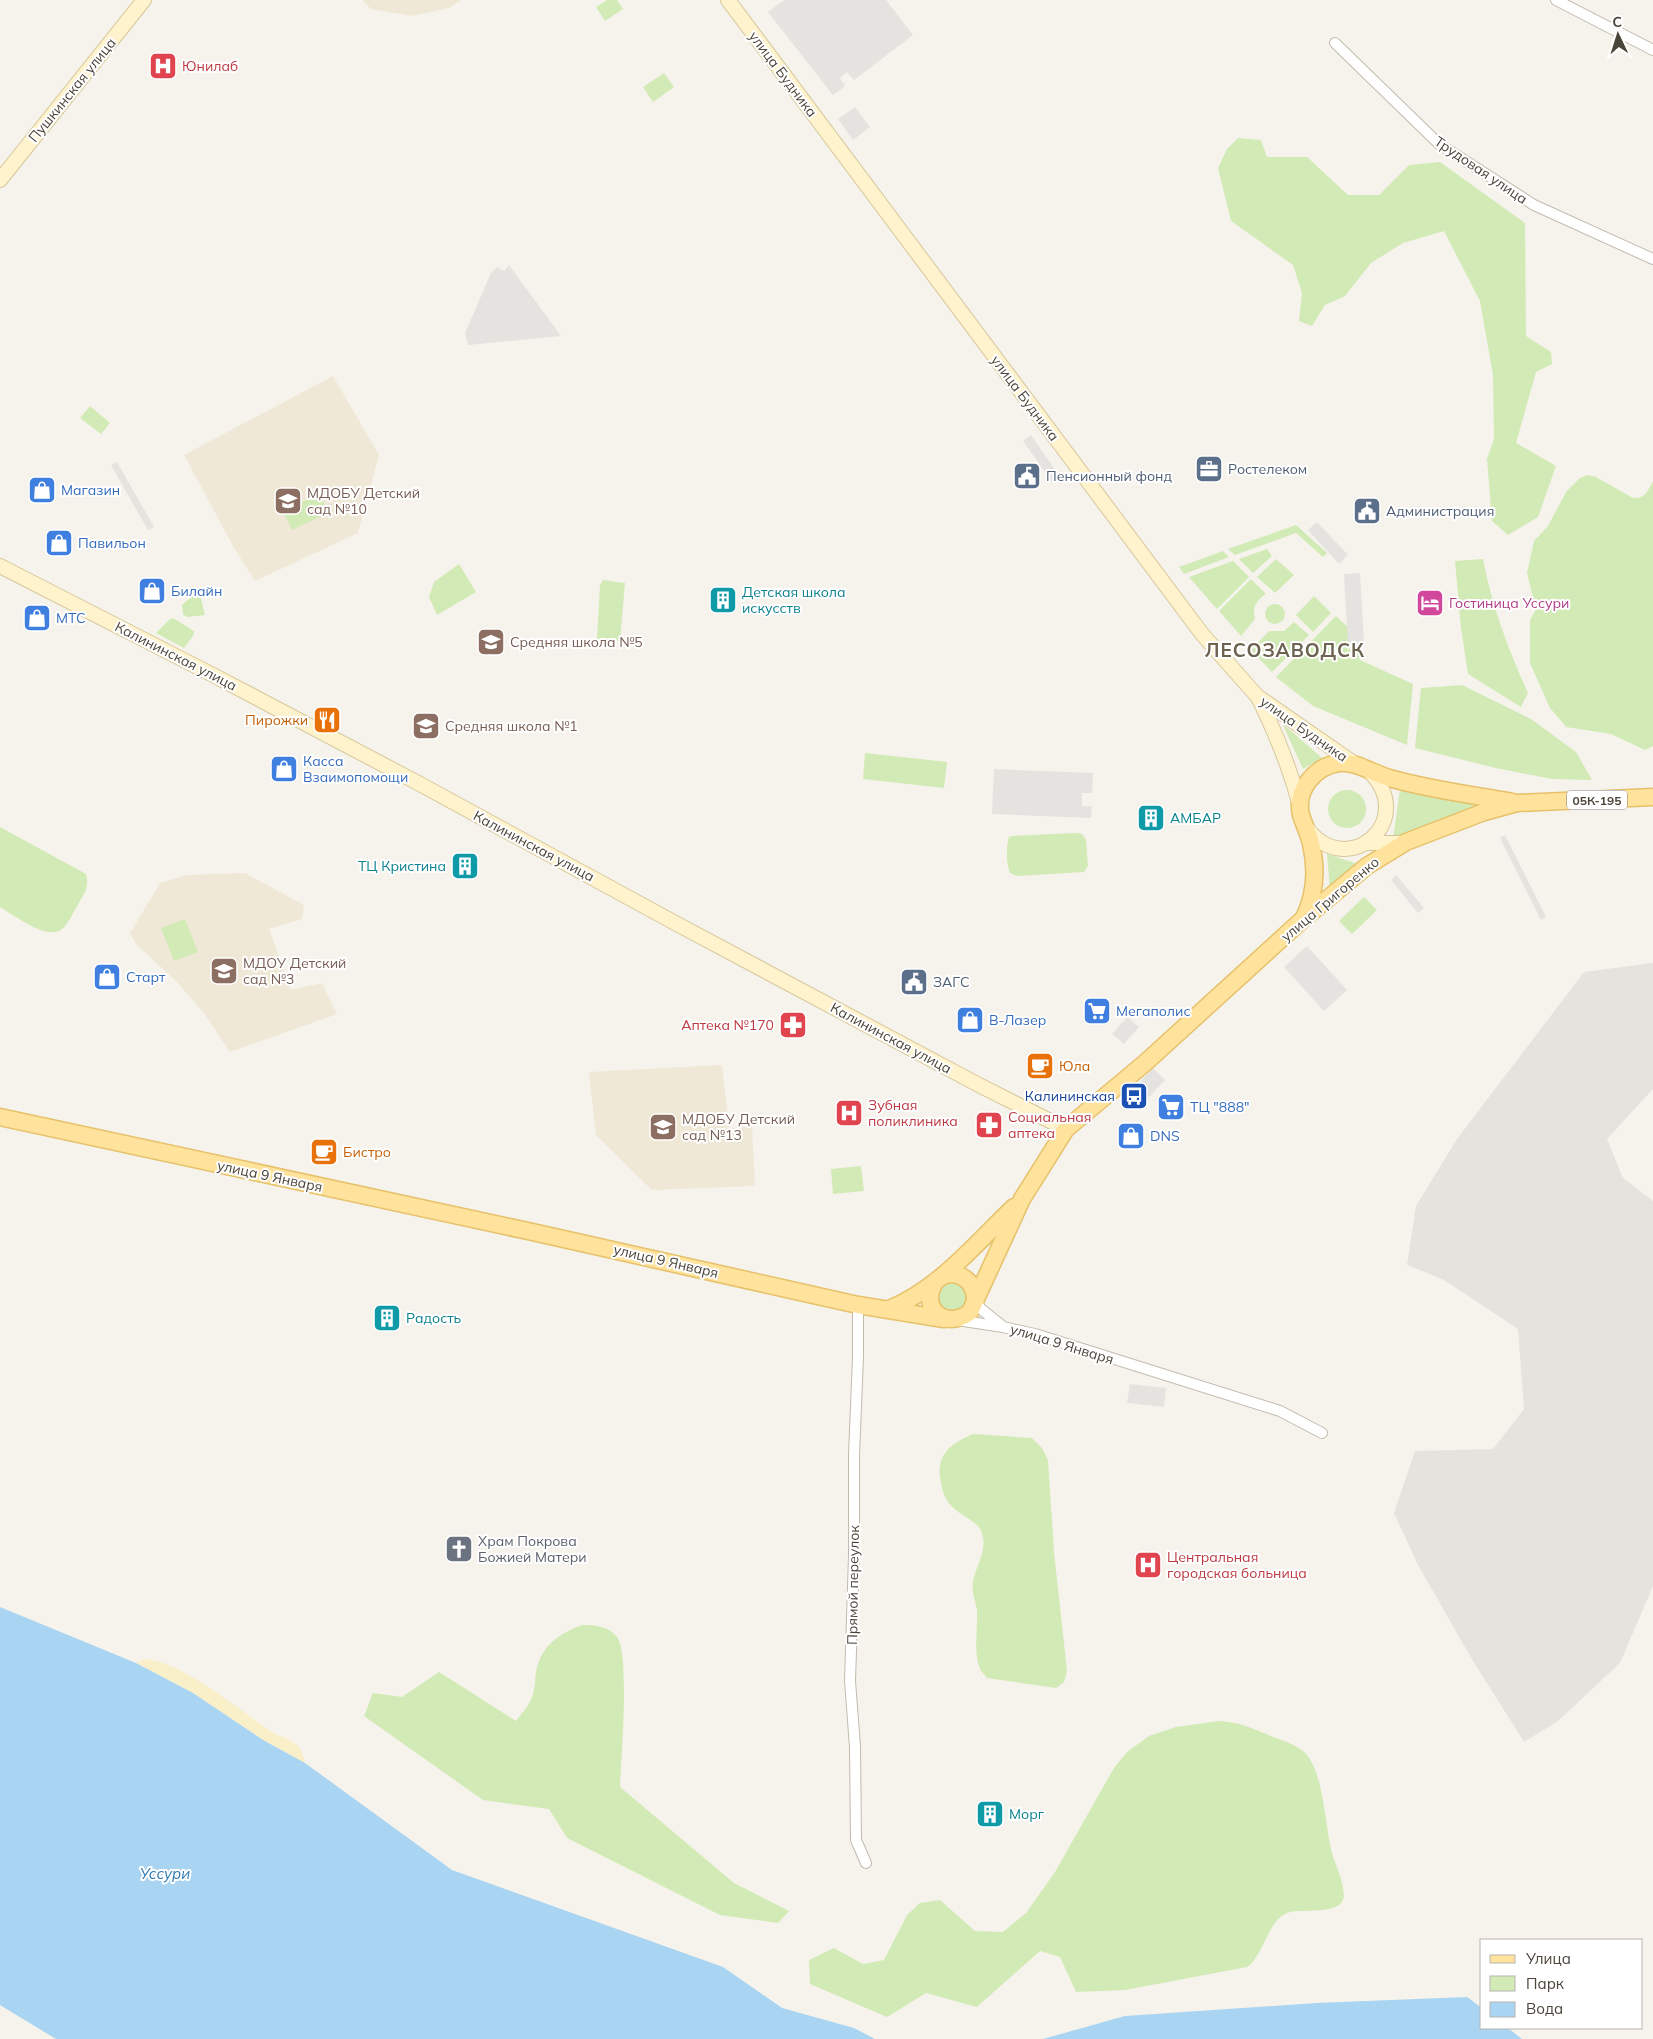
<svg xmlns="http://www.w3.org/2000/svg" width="1653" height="2039" font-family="Mulish,sans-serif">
  <rect width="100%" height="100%" fill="#f6f3ec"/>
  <!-- industrial -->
  <polygon fill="#e6e2dd" points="1653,963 1653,1089 1607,1139 1623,1178 1653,1201 1653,1586 1620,1663 1558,1721 1524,1742 1470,1656 1418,1565 1394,1513 1415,1451 1493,1449 1524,1409 1518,1329 1444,1280 1407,1265 1416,1206 1457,1139 1584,972"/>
  <!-- education -->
  <g fill="#efe8d6">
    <polygon points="362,0 461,0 449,8 412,16 371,9"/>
    <polygon points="333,376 379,455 358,533 255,581 233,546 184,455"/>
    <polygon points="245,873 304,905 302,919 269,929 291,990 322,983 337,1014 230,1052 204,1013 175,980 136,944 130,933 160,883 187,875"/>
    <polygon points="722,1065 729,1128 752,1126 755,1186 652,1190 596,1135 589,1072"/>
  </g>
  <!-- green -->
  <g fill="#d2eab5">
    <polygon points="607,0 617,0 623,9 605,21 596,7"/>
    <polygon points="664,73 674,87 653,102 643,87"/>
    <polygon points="1238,138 1261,140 1267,157 1307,157 1348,195 1379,195 1409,165 1440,162 1525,223 1526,336 1551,352 1552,364 1536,372 1516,443 1556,466 1538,517 1508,535 1492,521 1487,459 1494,439 1493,375 1480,301 1444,231 1403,243 1371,263 1345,296 1325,305 1312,326 1299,321 1302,293 1293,265 1231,221 1218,168 1227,149"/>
    <polygon points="90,406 110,423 101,434 80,418"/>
    <path d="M1588,475l8,2 37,21c12,1 15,-7 20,-17v265l-8,4 -34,-16 -45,-7 -16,-19 -20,-45v-43l6,-11 -9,-36 7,-32 14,-15 18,-34 14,-14z"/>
    <polygon points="320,494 328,513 292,530 283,511"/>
    <polygon points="1296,525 1327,553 1323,557 1296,533 1235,555 1228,549"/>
    <polygon points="1267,549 1272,556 1253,573 1239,559"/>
    <polygon points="1223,551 1229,557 1184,574 1179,567"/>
    <polygon points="1276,559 1294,575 1275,593 1257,577"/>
    <path d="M1483,559c9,47 25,90 45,134l-7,14 -53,-33 -7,-46 -6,-67z"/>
    <polygon points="1233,561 1249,577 1217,609 1189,577"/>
    <polygon points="459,564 476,592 437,615 429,597 434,582"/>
    <path d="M1251,579l15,15c-10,6 -14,14 -11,25l-14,17 -22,-25z"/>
    <polygon points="603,580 625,583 620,641 597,639 600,585"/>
    <polygon points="199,590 205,615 187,617 183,614 182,605"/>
    <polygon points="1314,596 1331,613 1313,632 1296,615"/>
    <circle cx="1275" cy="614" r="10"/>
    <polygon points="1336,616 1354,633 1360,660 1413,684 1407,745 1313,706 1276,677"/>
    <polygon points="173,618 194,631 193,636 184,648 156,633 169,620"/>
    <polygon points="1294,622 1309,635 1272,672 1251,650 1269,631 1284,631"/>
    <polygon points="1462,685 1531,719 1576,752 1592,780 1552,779 1496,768 1415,748 1421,688"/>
    <polygon points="1282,723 1322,758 1303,769"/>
    <polygon points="865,753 947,762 944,788 863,779"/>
    <polygon points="1400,789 1494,806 1393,839"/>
    <circle cx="1347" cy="809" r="19"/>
    <path d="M0,827l86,47c4,13 -2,20 -9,32 -4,7 -10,21 -18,25 -16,7 -45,-16 -59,-24z"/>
    <path d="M1076,833l6,1 4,6 2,26 -4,6 -67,4 -7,-3c-4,-9 -4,-27 -1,-36l4,-1z"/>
    <polygon points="1327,854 1361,865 1330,890"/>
    <polygon points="1364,897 1377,910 1352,934 1339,921"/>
    <polygon points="185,919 198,952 174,961 161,928"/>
    <polygon points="861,1166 864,1191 833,1194 831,1169"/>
    <circle cx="951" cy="1297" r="15"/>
    <path d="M973,1434l59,4 10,10 6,12 6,92 13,119 -3,11 -8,6 -69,-10c-2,-3 -6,-6 -7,-9 -7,-17 -2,-40 -3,-58 -1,-11 -6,-17 -4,-30 3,-14 13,-29 10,-44 -4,-24 -38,-18 -42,-55 -1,-4 -2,-10 -1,-15 2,-18 17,-26 33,-33z"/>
    <path d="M582,1625c14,0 26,1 35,12 13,18 4,123 3,150l114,96 55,28 -11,12 -58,-8 -153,-77 -18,-29 -66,-9 -119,-84 9,-23 29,4 37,-25 77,49c5,-7 12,-14 15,-22 4,-7 4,-19 5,-27 5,-26 22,-38 46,-47z"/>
    <path d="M1219,1721c20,1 36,8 54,16 11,4 25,8 33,17 18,20 19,72 26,99 3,11 15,36 11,47 -6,15 -43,8 -56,13 -19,7 -23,42 -40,54l-122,23 -49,2 -16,-35 -20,-6 -63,56 -51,-14 -39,24 -77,-33 -1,-24 25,-12 29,16 21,-4 23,-45 13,-12 20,-3 35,31 28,1 23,-19 29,-41 59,-104 13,-16 22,-16 27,-9z"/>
  </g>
  <!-- sand -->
  <path fill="#f9efc9" d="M144,1659c37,1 97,53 130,74 7,4 17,6 23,12 5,5 7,12 8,18l-42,-23 -70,-47 -57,-30z"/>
  <!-- parking -->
  <g fill="#e5e3e0">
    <polygon points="784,0 886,0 913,35 854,80 847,72 840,78 845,86 833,95 768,12"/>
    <polygon points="855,107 870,127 853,140 838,119"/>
    <polygon points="509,265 561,336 468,345 465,333 491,273 497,267 504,271"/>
    <polygon points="1031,435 1060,477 1052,482 1023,441"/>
    <polygon points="117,462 154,527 148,530 111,465"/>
    <polygon points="1317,522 1348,555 1339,564 1308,530"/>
    <polygon points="1360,573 1364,643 1348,644 1344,574"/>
    <polygon points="994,769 1093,773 1092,793 1082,793 1082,806 1092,806 1091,818 992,814"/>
    <polygon points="1505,835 1546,917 1541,920 1500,838"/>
    <polygon points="1396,875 1424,908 1418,913 1391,880"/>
    <polygon points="1307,946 1347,990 1324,1011 1284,967"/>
    <polygon points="1127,1017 1139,1027 1124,1044 1112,1034"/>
    <polygon points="1153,1068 1165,1080 1141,1106 1136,1102 1144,1094 1136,1086"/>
    <polygon points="1130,1384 1166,1388 1164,1407 1127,1403"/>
  </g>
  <!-- water -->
  <g fill="#a9d4f2">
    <polygon points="0,1607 136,1663 193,1693 263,1740 305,1763 452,1870 723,1967 782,2008 854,2028 875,2039 56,2039 0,2005"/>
    <polygon points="1467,1997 1482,2008 1482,2028 1508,2028 1522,2039 1043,2039 1125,2016 1316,2003"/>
  </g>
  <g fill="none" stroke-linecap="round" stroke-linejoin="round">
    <!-- street casing -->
    <g stroke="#c2bbae" stroke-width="12">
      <g id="street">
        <polyline points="1556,0 1653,50"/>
        <polyline points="1335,43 1439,144 1534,205 1653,259"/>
        <polyline points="975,1299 981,1309 1001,1325"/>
        <polyline points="858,1305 858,1357 854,1455 854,1556 850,1681 855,1747 856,1840 866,1863"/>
        <polyline points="957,1320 1003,1327 1035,1334 1280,1411 1322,1433"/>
      </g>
    </g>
    <!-- secondary casing -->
    <g stroke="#d6c79b" stroke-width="16">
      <g id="secondary">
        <polyline points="728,0 1202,634 1257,696 1355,764"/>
        <polyline points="0,180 144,0"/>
        <polyline points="0,566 213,675 418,783 677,924 977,1084 1066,1129"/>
        <path d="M1259,699c17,35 32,71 41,108"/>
        <path d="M1307,828c40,54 113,-8 61,-58"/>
        <polyline points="1366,843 1405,843"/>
      </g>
    </g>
    <!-- primary casing -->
    <g stroke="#e6c16a" stroke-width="19">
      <g id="primary">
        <path d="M1304,918c11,-23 13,-49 7,-74 -2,-10 -7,-19 -10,-29 -6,-25 14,-49 38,-52 18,-2 36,12 54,16 39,11 80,16 120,23"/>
        <polyline points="0,1117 528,1231 858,1305 944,1319"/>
        <path d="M943,1276c17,-6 31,5 32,23"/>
        <path d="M935,1282c-16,26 10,49 35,30l52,-113 44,-70 79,-66 157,-143 65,-54 39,-24 78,-30 33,-9 136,-6"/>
        <path d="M889,1309c50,-20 86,-65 125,-102"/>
      </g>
    </g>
    <!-- street -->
    <use href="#street" stroke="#fff" stroke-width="10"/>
    <!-- secondary -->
    <use href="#secondary" stroke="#fff3cd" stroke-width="14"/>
    <!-- primary -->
    <use href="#primary" stroke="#ffe39c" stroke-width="16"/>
  </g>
  <!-- icons -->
  <defs>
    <g id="hospital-square" transform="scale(1.4375)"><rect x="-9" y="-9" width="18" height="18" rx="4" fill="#e0444e" stroke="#fff"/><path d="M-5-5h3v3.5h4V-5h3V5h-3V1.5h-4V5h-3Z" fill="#fff"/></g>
    <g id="office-square" transform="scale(1.4375)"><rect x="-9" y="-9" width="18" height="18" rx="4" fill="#5c6f8a" stroke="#fff"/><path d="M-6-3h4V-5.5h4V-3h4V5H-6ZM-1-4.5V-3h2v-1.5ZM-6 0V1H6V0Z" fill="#fff"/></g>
    <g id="civic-square" transform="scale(1.4375)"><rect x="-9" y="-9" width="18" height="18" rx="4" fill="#5c6f8a" stroke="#fff"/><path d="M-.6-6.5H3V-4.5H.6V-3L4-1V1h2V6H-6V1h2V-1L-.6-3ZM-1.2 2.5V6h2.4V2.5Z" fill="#fff"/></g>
    <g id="shop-square" transform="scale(1.4375)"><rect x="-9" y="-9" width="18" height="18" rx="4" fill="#3f7fe0" stroke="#fff"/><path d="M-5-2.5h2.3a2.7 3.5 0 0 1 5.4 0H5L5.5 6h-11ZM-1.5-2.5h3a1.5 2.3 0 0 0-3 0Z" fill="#fff"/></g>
    <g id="school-square" transform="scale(1.4375)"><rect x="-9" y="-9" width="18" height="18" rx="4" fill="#8d6e63" stroke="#fff"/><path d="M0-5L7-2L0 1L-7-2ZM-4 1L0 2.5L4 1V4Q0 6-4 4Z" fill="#fff"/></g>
    <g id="building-square" transform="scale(1.4375)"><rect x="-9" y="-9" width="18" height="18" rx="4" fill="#0f9aa8" stroke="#fff"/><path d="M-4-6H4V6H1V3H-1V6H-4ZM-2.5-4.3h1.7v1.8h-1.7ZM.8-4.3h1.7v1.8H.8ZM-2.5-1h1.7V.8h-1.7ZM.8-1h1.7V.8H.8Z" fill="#fff"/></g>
    <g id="hotel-square" transform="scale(1.4375)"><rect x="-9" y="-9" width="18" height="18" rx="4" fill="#d1479c" stroke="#fff"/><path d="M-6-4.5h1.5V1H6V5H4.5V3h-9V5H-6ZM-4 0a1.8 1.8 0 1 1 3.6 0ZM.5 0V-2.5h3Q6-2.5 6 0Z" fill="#fff"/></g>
    <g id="restaurant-square" transform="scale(1.4375)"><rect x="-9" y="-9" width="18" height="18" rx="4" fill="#e8710a" stroke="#fff"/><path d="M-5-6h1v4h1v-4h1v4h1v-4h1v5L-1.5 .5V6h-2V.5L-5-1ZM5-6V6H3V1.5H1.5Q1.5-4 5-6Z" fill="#fff"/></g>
    <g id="supermarket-square" transform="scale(1.4375)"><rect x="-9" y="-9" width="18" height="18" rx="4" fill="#3f7fe0" stroke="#fff"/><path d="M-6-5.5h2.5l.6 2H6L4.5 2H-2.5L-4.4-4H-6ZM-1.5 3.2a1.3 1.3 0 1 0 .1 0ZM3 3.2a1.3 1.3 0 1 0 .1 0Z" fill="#fff"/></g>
    <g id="pharmacy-square" transform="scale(1.4375)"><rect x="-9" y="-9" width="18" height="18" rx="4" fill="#e0444e" stroke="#fff"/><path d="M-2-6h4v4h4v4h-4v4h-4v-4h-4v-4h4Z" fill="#fff"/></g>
    <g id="cafe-square" transform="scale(1.4375)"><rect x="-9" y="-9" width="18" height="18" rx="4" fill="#e8710a" stroke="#fff"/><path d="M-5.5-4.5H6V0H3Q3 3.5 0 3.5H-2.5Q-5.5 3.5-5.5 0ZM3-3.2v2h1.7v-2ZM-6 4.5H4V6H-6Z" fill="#fff"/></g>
    <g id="bus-square" transform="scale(1.4375)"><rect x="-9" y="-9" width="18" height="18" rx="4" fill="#1a4fb4" stroke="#fff"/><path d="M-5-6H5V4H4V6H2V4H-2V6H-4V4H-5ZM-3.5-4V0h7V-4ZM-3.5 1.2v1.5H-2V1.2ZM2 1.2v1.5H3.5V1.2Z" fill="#fff"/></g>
    <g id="church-square" transform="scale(1.4375)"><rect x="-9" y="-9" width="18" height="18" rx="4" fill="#6b7280" stroke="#fff"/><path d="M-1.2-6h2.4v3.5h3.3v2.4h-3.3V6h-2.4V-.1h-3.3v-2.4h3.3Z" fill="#fff"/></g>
  </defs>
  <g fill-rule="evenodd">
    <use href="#hospital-square" x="163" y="66"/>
    <use href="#office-square" x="1209" y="469"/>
    <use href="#civic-square" x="1027" y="476"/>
    <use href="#shop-square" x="42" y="490"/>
    <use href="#school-square" x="288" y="501"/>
    <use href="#civic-square" x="1367" y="511"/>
    <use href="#shop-square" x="59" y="543"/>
    <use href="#shop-square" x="152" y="591"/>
    <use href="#building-square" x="723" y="600"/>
    <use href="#hotel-square" x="1430" y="603"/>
    <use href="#shop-square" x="37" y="618"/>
    <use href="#school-square" x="491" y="642"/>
    <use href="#restaurant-square" x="327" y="720"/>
    <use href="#school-square" x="426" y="726"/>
    <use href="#shop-square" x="284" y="769"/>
    <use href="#building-square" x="1151" y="818"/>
    <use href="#building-square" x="465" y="866"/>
    <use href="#school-square" x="224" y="971"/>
    <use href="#shop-square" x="107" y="977"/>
    <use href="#civic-square" x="914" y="982"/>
    <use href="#supermarket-square" x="1097" y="1011"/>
    <use href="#shop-square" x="970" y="1020"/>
    <use href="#pharmacy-square" x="793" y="1025"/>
    <use href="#cafe-square" x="1040" y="1066"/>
    <use href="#bus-square" x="1134" y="1096"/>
    <use href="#supermarket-square" x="1171" y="1107"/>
    <use href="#hospital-square" x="849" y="1113"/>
    <use href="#pharmacy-square" x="989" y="1125"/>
    <use href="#school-square" x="663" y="1127"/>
    <use href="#shop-square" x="1131" y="1136"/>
    <use href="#cafe-square" x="324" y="1152"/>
    <use href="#building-square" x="387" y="1318"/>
    <use href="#church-square" x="459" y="1549"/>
    <use href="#hospital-square" x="1148" y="1565"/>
    <use href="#building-square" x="990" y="1814"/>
  </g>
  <g text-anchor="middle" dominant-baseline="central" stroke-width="4" stroke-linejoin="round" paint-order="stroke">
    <!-- shield labels -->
    <rect fill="#fff" stroke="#817c74" stroke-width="1" x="1567" y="790.5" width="60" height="19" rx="4"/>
    <g font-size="12" font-weight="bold" fill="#4b4439">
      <text x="1597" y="800">05К-195</text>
    </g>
    <!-- health labels -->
    <g font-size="14" fill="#be3a42" stroke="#fff" text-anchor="start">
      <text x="182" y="66">Юнилаб</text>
      <text x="774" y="1025" text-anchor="end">Аптека №170</text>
      <text x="868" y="1105">Зубная<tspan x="868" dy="16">поликлиника</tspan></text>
      <text x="1008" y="1117">Социальная<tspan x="1008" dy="16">аптека</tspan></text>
      <text x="1167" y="1557">Центральная<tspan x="1167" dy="16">городская больница</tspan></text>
    </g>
    <!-- street labels -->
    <g font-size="14" fill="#4b4439" stroke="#fff">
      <text transform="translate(783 74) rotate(53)">улица Будника</text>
      <text transform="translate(72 90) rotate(-51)">Пушкинская улица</text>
      <text transform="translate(1481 170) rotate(34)">Трудовая улица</text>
      <text transform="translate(1025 398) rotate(53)">улица Будника</text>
      <text transform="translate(176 656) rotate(27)">Калининская улица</text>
      <text transform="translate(1304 729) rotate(35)">улица Будника</text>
      <text transform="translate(534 846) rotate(28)">Калининская улица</text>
      <text transform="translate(1330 899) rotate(-40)">улица Григоренко</text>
      <text transform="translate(891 1038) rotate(28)">Калининская улица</text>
      <text transform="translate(270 1176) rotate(12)">улица 9 Января</text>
      <text transform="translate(666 1261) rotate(13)">улица 9 Января</text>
      <text transform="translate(1062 1344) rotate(17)">улица 9 Января</text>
      <text transform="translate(853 1585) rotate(-89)">Прямой переулок</text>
    </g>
    <!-- service labels -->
    <g font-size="14" fill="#4e5e75" stroke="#fff" text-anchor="start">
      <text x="1228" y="469">Ростелеком</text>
      <text x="1046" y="476">Пенсионный фонд</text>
      <text x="1386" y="511">Администрация</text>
      <text x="933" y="982">ЗАГС</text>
    </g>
    <!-- shop labels -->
    <g font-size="14" fill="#366cbe" stroke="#fff" text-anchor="start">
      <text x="61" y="490">Магазин</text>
      <text x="78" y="543">Павильон</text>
      <text x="171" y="591">Билайн</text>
      <text x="56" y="618">МТС</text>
      <text x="303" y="761">Касса<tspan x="303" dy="16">Взаимопомощи</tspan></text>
      <text x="126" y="977">Старт</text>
      <text x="1116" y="1011">Мегаполис</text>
      <text x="989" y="1020">В-Лазер</text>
      <text x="1190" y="1107">ТЦ "888"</text>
      <text x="1150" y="1136">DNS</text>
    </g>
    <!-- education labels -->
    <g font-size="14" fill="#785e54" stroke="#fff" text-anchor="start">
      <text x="307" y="493">МДОБУ Детский<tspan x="307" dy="16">сад №10</tspan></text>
      <text x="510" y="642">Средняя школа №5</text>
      <text x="445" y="726">Средняя школа №1</text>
      <text x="243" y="963">МДОУ Детский<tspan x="243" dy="16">сад №3</tspan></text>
      <text x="682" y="1119">МДОБУ Детский<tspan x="682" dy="16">сад №13</tspan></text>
    </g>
    <!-- culture labels -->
    <g font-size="14" fill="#0d838f" stroke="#fff" text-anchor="start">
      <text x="742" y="592">Детская школа<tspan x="742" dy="16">искусств</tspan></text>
      <text x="1170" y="818">АМБАР</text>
      <text x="446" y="866" text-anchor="end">ТЦ Кристина</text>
      <text x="406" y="1318">Радость</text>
      <text x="1009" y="1814">Морг</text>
    </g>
    <!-- hotel labels -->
    <g font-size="14" fill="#b23c85" stroke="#fff" text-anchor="start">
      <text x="1449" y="603">Гостиница Уссури</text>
    </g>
    <!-- food labels -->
    <g font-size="14" fill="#c56008" stroke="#fff" text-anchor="start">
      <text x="308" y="720" text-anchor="end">Пирожки</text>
      <text x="1059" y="1066">Юла</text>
      <text x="343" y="1152">Бистро</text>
    </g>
    <!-- transit labels -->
    <g font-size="14" fill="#164399" stroke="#fff" text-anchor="end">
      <text x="1115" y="1096">Калининская</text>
    </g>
    <!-- worship labels -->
    <g font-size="14" fill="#5b616d" stroke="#fff" text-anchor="start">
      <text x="478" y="1541">Храм Покрова<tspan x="478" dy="16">Божией Матери</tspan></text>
    </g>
    <!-- water labels -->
    <g font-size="15" font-style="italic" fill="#2e7ab2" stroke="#fff">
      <text x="165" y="1873">Уссури</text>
    </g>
    <!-- district labels -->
    <g font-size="19" font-weight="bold" letter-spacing="1" fill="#6e6250" stroke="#fff">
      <text x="1285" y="650">ЛЕСОЗАВОДСК</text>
    </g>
  </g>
  <!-- legend -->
  <rect x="1480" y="1939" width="162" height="90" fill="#ffffff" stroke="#b7b4b0"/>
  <rect x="1490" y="1955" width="25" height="8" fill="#ffe39c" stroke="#b7b4b0"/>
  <text x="1526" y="1964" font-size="15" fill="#4b4439">Улица</text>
  <rect x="1490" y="1976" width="25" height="15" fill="#d2eab5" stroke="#b7b4b0"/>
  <text x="1526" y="1989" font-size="15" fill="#4b4439">Парк</text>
  <rect x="1490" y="2002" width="25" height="15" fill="#a9d4f2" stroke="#b7b4b0"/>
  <text x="1526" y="2014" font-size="15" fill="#4b4439">Вода</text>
  <!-- north arrow -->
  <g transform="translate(1618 35) rotate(356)" stroke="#ffffff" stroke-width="4" paint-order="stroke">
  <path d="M0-4L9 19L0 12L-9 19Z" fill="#4b4439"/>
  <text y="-8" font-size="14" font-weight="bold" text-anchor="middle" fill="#4b4439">С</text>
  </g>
</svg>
